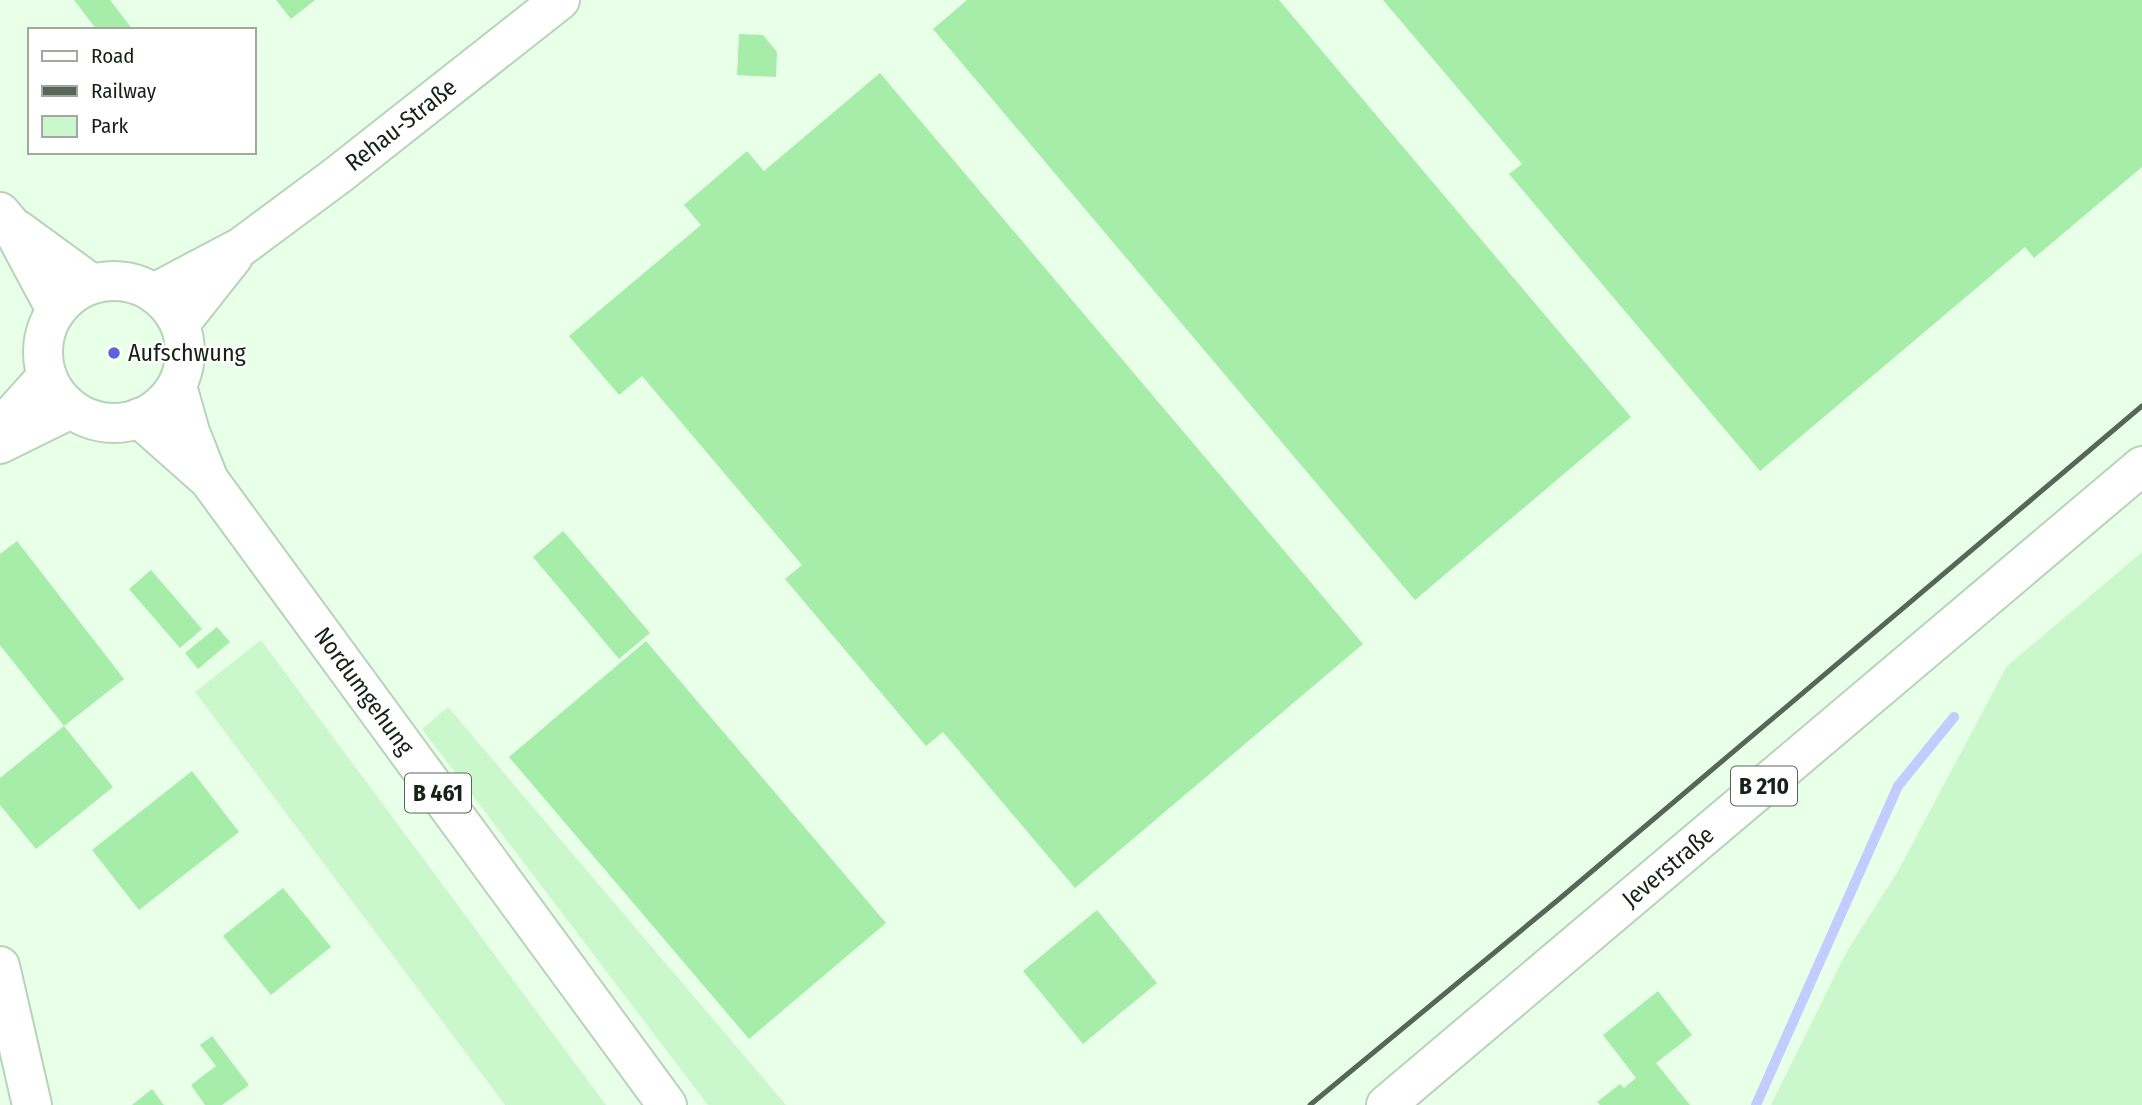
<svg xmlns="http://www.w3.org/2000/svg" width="2142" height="1105" font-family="'Fira Sans Condensed',sans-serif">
  <rect width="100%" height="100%" fill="#e8ffe8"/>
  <!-- green -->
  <g fill="#caf7cb">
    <polygon points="2142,552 2142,1105 1771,1105 1847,951 1898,871 2007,666"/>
    <polygon points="261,640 606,1105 505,1105 195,692"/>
    <polygon points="448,707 786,1105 708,1105 422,729"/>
  </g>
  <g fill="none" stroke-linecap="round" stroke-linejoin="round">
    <!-- stream -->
    <polyline stroke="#c2ccfe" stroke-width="10" points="1756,1105 1898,786 1954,717"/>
  </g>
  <!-- building -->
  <g fill="#a5eda9">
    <polygon points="74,0 110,0 133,30 97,30"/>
    <polygon points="276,0 315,0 291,19"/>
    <polygon points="967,0 1279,0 1631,417 1415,600 933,29"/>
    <polygon points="1383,0 2142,0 2142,167 2034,258 2025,247 1760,471 1509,174 1522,164"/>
    <polygon points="739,34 763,35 777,52 776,77 737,75"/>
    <polygon points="880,73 1363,644 1075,888 943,732 926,746 785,579 802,565 642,376 619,395 569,336 701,225 684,205 747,151 764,171"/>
    <polygon points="563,531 650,633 619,659 533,557"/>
    <polygon points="17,541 124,679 64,726 0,645 0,554"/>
    <polygon points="151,570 202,629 180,648 129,589"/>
    <polygon points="217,627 230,642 198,669 185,653"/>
    <polygon points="646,641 886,923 749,1039 509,757"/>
    <polygon points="64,726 113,787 36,849 0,805 0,778"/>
    <polygon points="192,771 239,832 139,910 92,850"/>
    <polygon points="283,888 331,947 271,995 223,936"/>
    <polygon points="1097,910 1157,983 1083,1044 1023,971"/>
    <polygon points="1658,991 1692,1035 1656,1063 1690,1105 1600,1105 1597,1102 1620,1084 1624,1088 1636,1078 1603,1035"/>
    <polygon points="212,1036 249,1085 222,1105 205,1105 191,1085 216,1066 200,1045"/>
    <polygon points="152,1089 164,1105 132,1105"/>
  </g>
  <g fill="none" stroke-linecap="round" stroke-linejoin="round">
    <!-- minor casing -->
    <g stroke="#b7d3b8" stroke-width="42">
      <g id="minor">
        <polyline points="154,293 241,247 338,175 560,0"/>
        <polyline points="180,324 233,257"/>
        <polyline points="0,428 47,376"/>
        <polyline points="0,444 71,409"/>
        <polyline points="0,966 32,1105"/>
      </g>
    </g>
    <!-- major casing -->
    <g stroke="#b7d3b8" stroke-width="42">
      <g id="major">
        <polyline points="0,212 10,224 56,310"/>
        <polyline points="18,230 92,284"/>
        <circle cx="114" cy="352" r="71"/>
        <polyline points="177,386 190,432 207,475"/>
        <polyline points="139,418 209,480 667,1105"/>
        <polyline points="1386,1105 2142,466"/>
      </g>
    </g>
    <!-- minor -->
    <use href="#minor" stroke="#fff" stroke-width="38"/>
    <!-- major -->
    <use href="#major" stroke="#fff" stroke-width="38"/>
    <!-- rail -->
    <polyline stroke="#576657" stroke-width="5" points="1310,1105 1558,900 2142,406"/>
  </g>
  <!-- markers -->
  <circle fill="#5b64db" stroke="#fff" stroke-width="2.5" cx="114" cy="353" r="7"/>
  <g text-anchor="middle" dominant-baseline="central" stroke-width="5" stroke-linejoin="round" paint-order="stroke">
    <!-- shield labels -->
    <g fill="#fff" stroke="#5d645d" stroke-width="2">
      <rect x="1731" y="766.5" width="66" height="39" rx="5"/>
      <rect x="405" y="773.5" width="66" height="39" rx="5"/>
    </g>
    <g font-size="23" font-weight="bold" fill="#172217">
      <text x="1764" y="786">B 210</text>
      <text x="438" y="793">B 461</text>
    </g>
    <!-- street labels -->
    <g font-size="24" fill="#172217" stroke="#fff">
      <text transform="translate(401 125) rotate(-38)">Rehau-Straße</text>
      <text transform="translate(364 691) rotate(54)">Nordumgehung</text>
      <text transform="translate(1668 867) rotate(-40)">Jeverstraße</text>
    </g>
    <!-- poi labels -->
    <g font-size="24" fill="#172217" stroke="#fff" text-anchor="start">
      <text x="128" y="353">Aufschwung</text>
    </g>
  </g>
  <!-- legend -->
  <rect x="28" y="28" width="228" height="126" fill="#ffffff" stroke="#a2a7a2" stroke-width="2"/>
  <rect x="42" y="51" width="35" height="10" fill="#ffffff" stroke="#a2a7a2" stroke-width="2"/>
  <text x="91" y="63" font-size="21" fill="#172217">Road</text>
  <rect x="42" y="86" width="35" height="10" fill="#576657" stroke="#a2a7a2" stroke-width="2"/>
  <text x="91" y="98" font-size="21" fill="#172217">Railway</text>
  <rect x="42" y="116" width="35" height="21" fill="#caf7cb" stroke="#a2a7a2" stroke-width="2"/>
  <text x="91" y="133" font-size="21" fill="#172217">Park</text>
</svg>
